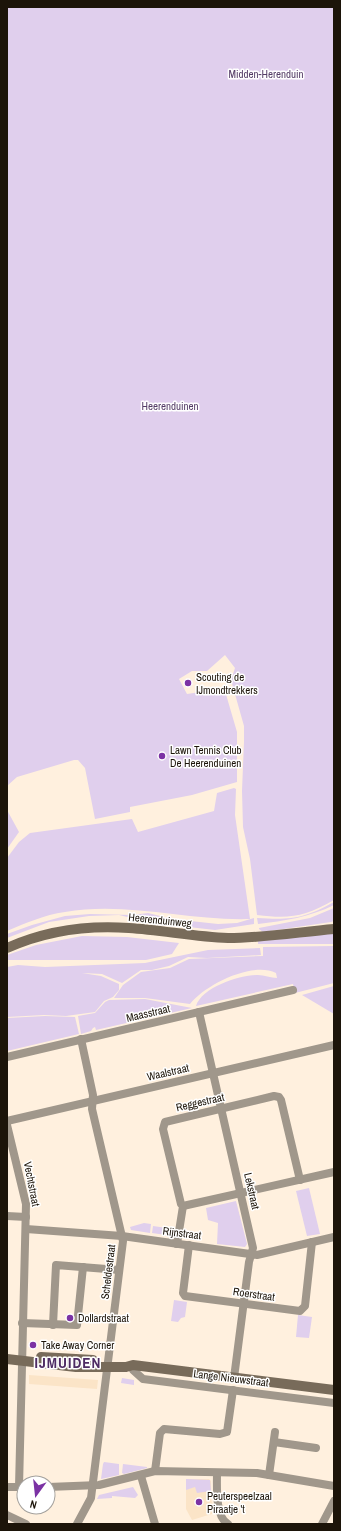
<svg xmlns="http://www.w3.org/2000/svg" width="341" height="1531" font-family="'Archivo Narrow',sans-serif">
  <rect width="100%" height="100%" fill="#fff0de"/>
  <!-- built -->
  <g fill="#fbe4c7">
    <polygon points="29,1375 98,1380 97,1389 29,1384"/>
    <polygon points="186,1479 209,1479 211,1481 211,1499 215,1513 192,1520 186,1509"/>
  </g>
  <!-- green -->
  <g fill="#e0cfed">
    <path d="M7,7h327v893c-30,17 -44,19 -77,15l-7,-56 -7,-32 -1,-36 2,-49v-16l-13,-46 4,-12 -10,-13 -18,16h-15l-13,8 8,15 34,-5 4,2 12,41v50l-45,13 -62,12v5l-35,7 -10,-51 -7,-8h-4l-57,17 -10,9z"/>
    <path d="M234,788l2,1 -1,26 15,104c-62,2 -124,-18 -185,-7 -21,3 -39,11 -58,19v-73l12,-16 11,-9 102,-14 6,13 76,-21 3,-18z"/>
    <polygon points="7,810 19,832 7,849"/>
    <path d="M334,902v3c-24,12 -50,16 -76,19l-1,-6c34,2 46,1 77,-16z"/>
    <polygon points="334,908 334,921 331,922 263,932 259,929 259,928 310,918"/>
    <polygon points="148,913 172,919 218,924 237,923 254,918 254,924 215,930 153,923 119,915 89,916 49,922 7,938 7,934 32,925 65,916 90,914 132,915"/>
    <polygon points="334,931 334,944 258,944 258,940"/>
    <polygon points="82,936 127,937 179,943 172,954 146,960 7,960 7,955 36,945"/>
    <path d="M334,946v37l-39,10 -2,-9 -97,22c6,-19 44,-31 62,-31 6,0 13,3 19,3l-1,-5c-24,-12 -71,12 -86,31l-45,-6h-31l9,-13 18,-13 29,-4 19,-9 74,-3v-9z"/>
    <polygon points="260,948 261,955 207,958 188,957 169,966 152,970 141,970 122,983 102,974 82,973 101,976 119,984 119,990 113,997 104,1001 95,1012 66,1016 44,1015 7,1017 7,967 18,965 45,967 145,963 208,950"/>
    <polygon points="334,986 334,1014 302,995"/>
    <polygon points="145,999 192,1008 96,1030 95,1027 93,1028 91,1031 81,1034 78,1016 95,1013 105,1002 109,1000"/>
    <polygon points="45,1016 75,1017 79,1034 7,1051 7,1018"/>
    <polygon points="309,1188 320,1234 307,1236 296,1191"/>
    <polygon points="236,1201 247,1244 245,1247 217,1244 218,1223 208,1220 206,1208"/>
    <polygon points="144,1223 151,1224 150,1233 131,1230 130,1227"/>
    <polygon points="153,1226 174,1229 173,1236 152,1233"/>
    <polygon points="174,1300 187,1302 185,1317 181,1318 178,1322 171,1321"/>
    <polygon points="298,1315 312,1317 309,1338 296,1337"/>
    <polygon points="122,1378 134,1380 134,1385 121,1383"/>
    <polygon points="104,1462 119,1464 119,1475 101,1479 103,1464"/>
    <polygon points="123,1464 147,1467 147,1468 124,1474 122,1473"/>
    <polygon points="186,1479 210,1480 211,1491 197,1493 195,1487 186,1490"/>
    <polygon points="133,1487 138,1495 135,1498 112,1496 112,1498 97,1499 99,1495"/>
  </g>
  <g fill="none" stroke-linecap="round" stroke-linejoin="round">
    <!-- street -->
    <g stroke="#a0978b" stroke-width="8">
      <polyline points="199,1012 253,1248 249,1262 234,1378"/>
      <polyline points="7,1057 293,990"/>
      <polyline points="7,1121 334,1045"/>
      <polyline points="7,1125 26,1204 19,1487"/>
      <polyline points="183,1206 334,1172"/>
      <polyline points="7,1216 26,1217"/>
      <polyline points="26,1229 122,1236 257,1255 334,1237"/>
      <polyline points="177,1244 183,1206 181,1204 163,1129 165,1122 274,1096 279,1097 281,1100 300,1180"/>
      <polyline points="189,1245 183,1293 185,1296 300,1311 305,1306 312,1242"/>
      <polyline points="22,1323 77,1325 83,1267"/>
      <polyline points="53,1325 56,1265 119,1270"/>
      <polyline points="133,1365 133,1370 143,1379 334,1403"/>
      <polyline points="274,1442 316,1448"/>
      <polyline points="155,1471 160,1433 164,1429 220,1434 227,1432 233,1390"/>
      <path d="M217,1473c0,13 -2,44 11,51"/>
      <polyline points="269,1475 275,1432"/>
      <polyline points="141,1476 155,1524"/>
      <polyline points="7,1487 23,1487"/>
      <polyline points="48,1487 99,1485 155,1471 257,1473 334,1486"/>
      <polyline points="7,1515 26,1524"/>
      <polyline points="77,1524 91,1498 123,1241 92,1109 93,1095 81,1039"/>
      <polyline points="322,1524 334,1501"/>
    </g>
    <!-- secondary -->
    <g stroke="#786b5a" stroke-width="10">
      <path d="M7,948c38,-17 80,-23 122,-20 33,2 66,9 99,10 35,0 71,-6 106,-9"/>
      <polyline points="41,1357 93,1360"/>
      <polyline points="7,1359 76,1367 126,1367 133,1365 334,1390"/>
    </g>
  </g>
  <!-- markers -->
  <g fill="#7b32a4" stroke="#fff" stroke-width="1.5">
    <circle cx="188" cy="683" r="4"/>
    <circle cx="162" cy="756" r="4"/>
    <circle cx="70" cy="1318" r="4"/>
    <circle cx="33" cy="1345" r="4"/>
    <circle cx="199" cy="1502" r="4"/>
  </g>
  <g text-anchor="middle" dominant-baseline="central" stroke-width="3" stroke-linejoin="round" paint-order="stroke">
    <!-- park labels -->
    <g font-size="11" fill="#543c66" stroke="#fff">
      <text x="266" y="74">Midden-Herenduin</text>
      <text x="170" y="406">Heerenduinen</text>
    </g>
    <!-- poi labels -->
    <g font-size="11" fill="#1c1409" stroke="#fff" text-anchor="start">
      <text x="196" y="677">Scouting de<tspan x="196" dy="13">IJmondtrekkers</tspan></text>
      <text x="170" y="750">Lawn Tennis Club<tspan x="170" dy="13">De Heerenduinen</tspan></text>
      <text x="78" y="1318">Dollardstraat</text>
      <text x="41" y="1345">Take Away Corner</text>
      <text x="207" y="1496">Peuterspeelzaal<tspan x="207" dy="13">Piraatje 't</tspan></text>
    </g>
    <!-- street labels -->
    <g font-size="11" fill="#1c1409" stroke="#fff">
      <text transform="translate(160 920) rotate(6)">Heerenduinweg</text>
      <text transform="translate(148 1013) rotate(-13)">Maasstraat</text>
      <text transform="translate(168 1072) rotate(-13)">Waalstraat</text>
      <text transform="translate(200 1102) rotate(-13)">Reggestraat</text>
      <text transform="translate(32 1184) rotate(79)">Vechtstraat</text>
      <text transform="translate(252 1191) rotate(77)">Lekstraat</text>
      <text transform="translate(182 1233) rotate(7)">Rijnstraat</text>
      <text transform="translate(108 1272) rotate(-83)">Scheldestraat</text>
      <text transform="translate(254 1294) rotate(8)">Roerstraat</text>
      <text transform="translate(231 1378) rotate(7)">Lange Nieuwstraat</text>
    </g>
    <!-- district labels -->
    <g font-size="15" font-weight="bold" letter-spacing="1" fill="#4e2c64" stroke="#fff">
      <text x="68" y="1362">IJMUIDEN</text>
    </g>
  </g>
  <!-- border -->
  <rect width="341" height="1531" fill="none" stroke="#1c1409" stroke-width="16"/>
  <!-- north arrow -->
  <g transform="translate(36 1495) rotate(195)"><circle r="19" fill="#ffffff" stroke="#a4a19d"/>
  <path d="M0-3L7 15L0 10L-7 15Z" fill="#7b32a4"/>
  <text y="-6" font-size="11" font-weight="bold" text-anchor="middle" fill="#1c1409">N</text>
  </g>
</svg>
